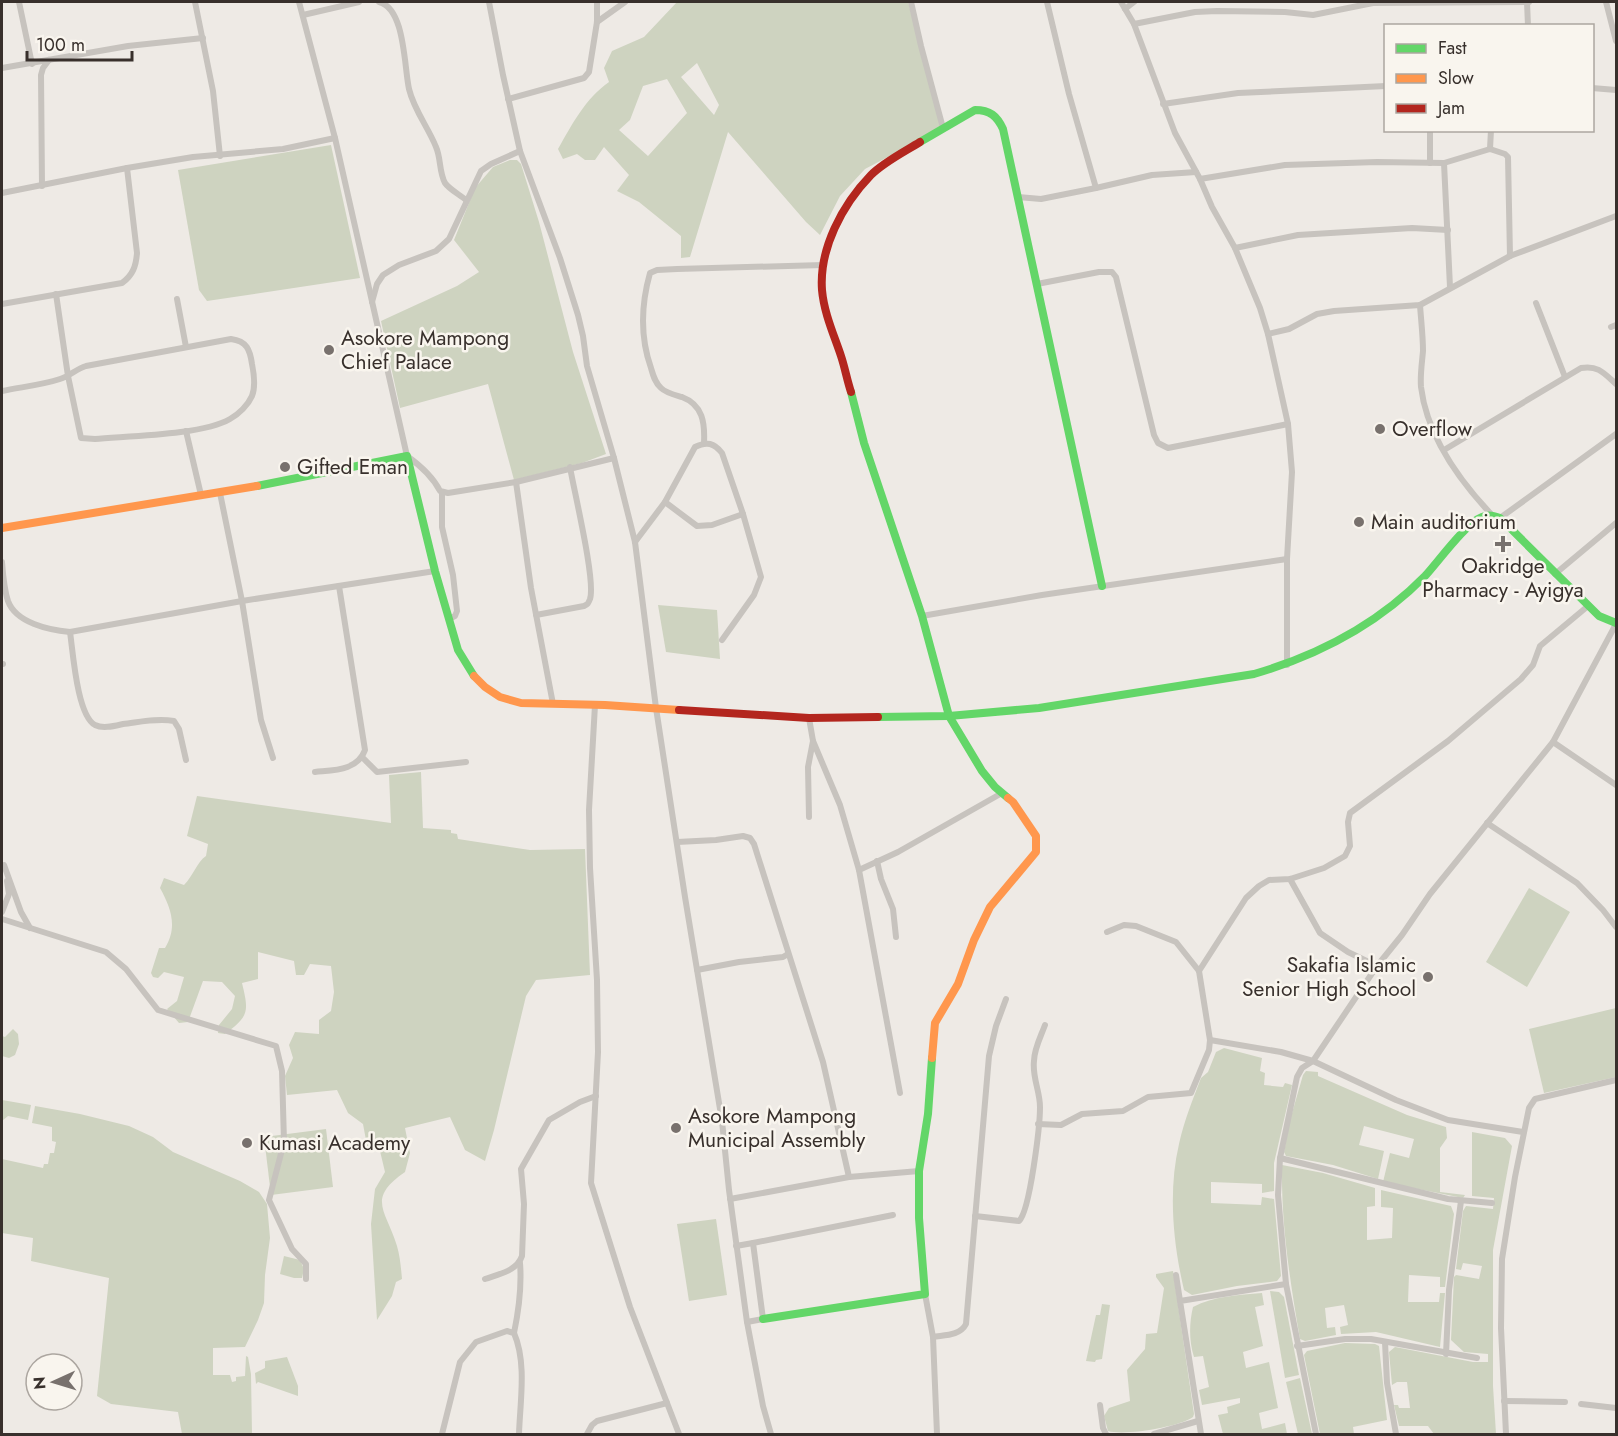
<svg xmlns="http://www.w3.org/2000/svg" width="1618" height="1436" font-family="Jost,sans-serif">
  <rect width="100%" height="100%" fill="#eeeae5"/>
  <!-- green -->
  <g fill="#ced3c0" fill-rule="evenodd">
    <path d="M677,2h231l35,126 -78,41 -25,27 -20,39 -14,-13 -78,-90 -38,125 -9,1v-22l-42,-34 -22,-11 12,-16 -25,-28 -9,13h-10l-8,-6 -14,5 -5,-10c15,-26 27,-50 51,-67l-5,-14 8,-17 32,-14zM697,63l22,42 -5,10 -33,-38zM667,79l20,34 -39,43 -29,-26 11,-10 13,-34z"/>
    <polygon points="331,145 360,278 207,301 199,290 178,170"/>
    <polygon points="510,160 517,160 521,164 539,222 573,352 606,454 582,463 514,480 488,384 400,408 381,321 457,286 479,272 454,240 475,188 493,167"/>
    <polygon points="658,605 717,610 720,659 666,652"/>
    <path d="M421,772l2,56 28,2v3l6,1 1,5 72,11 55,-1 5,126 -54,5 -10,16 -32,134 -9,31 -20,-11 -15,-33 -45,11 5,25 -5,19c-39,27 -19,38 -8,74 3,10 4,22 5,33l-6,3 -4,14 -15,24 -6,-96 4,-35 10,-17 -5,-21h-12l-5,-27 -15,-11 -11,-23 -50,5 -2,-19 8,-18 -4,-13 6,-13 24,2v-14l12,-9 3,-19 -3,-26 -21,-2 -6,11h-8l-2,-14 -36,-9v27l-16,4c7,29 7,33 -17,51l-7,-1 1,-8 13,-16 3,-13 -13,-14 -19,-1 -15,41 -9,1 -12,-14 10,-8 7,-24 -20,-5 -6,6 -5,-1 -2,-4 8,-25h6c13,-21 6,-40 -5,-60l4,-10 20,7c9,-9 13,-23 22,-29l2,-12 -21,-8 10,-40 194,27 -2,-48z"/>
    <polygon points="1529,888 1570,912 1527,987 1486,962"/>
    <polygon points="1616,1008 1616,1077 1544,1093 1529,1029"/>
    <polygon points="13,1029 18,1034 19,1044 15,1055 9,1058 2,1056 2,1036 5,1037"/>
    <path d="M1224,1048l38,10 -2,13 5,2 -1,12 19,2 2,-4 7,2 -18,78v28l-12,2v-9l-51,-2v21l50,2 1,-8 12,2 7,77 -4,5 -40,5 -45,9 -8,-5c-11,-47 -16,-99 -5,-146 5,-23 14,-45 22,-66l7,-6 8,-20z"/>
    <polygon points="1306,1071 1318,1072 1318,1076 1407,1115 1446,1127 1447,1138 1440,1148 1440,1192 1465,1195 1463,1198 1383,1182 1390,1153 1409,1158 1414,1139 1364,1126 1359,1145 1384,1151 1378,1179 1333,1165 1286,1156 1284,1152 1290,1120 1303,1075"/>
    <polygon points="2,1100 31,1105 28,1120 8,1116 2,1121"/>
    <polygon points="35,1106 80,1114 129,1126 153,1137 173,1152 240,1181 259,1192 267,1204 270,1238 265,1275 264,1303 258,1320 245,1347 213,1348 213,1375 230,1375 232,1382 236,1381 236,1377 245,1376 246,1356 248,1357 251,1374 252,1434 182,1434 178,1412 111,1404 97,1396 109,1278 31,1261 33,1238 2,1233 2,1159 43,1168 44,1164 48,1164 50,1153 54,1153 56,1142 52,1141 52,1127 32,1123"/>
    <polygon points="326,1129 333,1187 271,1195 264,1137"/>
    <polygon points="1472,1132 1505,1138 1512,1146 1493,1250 1493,1386 1496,1434 1434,1434 1428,1426 1399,1426 1394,1405 1398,1405 1399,1408 1410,1408 1407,1382 1397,1382 1392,1385 1389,1352 1395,1347 1473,1362 1488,1362 1488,1354 1464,1352 1451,1340 1454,1277 1456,1275 1479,1279 1482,1266 1463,1263 1461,1270 1456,1269 1463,1211 1466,1206 1493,1209 1494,1198 1472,1196"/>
    <path d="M1282,1165l41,8 52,15v18l-8,1v33l25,-2 1,-30 -12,-1v-17l70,16 3,8 -9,73h-5v-10l-31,-2 -1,27h31l1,-9h5l-5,54 -64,-15 -35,2 -1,-7 8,-2 -4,-20 -19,3 2,20 8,-1 1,8 -31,6 -5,-2c-10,-58 -19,-115 -18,-174z"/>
    <polygon points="716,1219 727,1295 689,1301 677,1224"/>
    <polygon points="284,1256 300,1260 304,1269 302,1278 294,1278 280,1274"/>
    <path d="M1173,1271l21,143 -1,3c-14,10 -69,19 -85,14l-4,-15 5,-8 21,-7 -3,-31 18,-21 1,-15 11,-1 7,-45 -8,-11v-3z"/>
    <polygon points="1270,1291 1279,1292 1284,1297 1299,1375 1285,1378"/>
    <path d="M1262,1293l2,12 -9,2 8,39 -20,6 3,16 23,-6 9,46 -19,5 3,16 23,-6 2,11h-64l-5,-19 10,-2 -1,-6 13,-4v-5l-38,7 -3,-15 10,-3 -6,-31 -9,1c-5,-16 -5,-33 -1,-50 21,-11 45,-12 69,-14z"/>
    <polygon points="1102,1304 1110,1305 1102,1359 1096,1360 1095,1362 1086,1361 1096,1315 1100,1315"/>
    <polygon points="1345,1343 1375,1344 1379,1346 1387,1420 1353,1427 1354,1434 1320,1434 1304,1355 1307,1351"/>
    <polygon points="287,1357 298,1386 298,1396 258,1382 256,1384 255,1373 265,1368 265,1361"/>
    <polygon points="1300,1378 1312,1434 1298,1434 1286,1382"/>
  </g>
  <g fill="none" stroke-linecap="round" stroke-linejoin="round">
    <!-- street -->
    <g stroke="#c7c3be" stroke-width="6">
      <polyline points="19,2 32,64"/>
      <polyline points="195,2 213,91 220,156"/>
      <path d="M299,2l36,136 72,318c14,10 26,21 33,35l8,2 68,-11 98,-24"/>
      <path d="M379,2c26,6 25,64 30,87 5,21 19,38 27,58 5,11 3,25 9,36 4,6 15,12 21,17"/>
      <polyline points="489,2 503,75 520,151 560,258 578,315 583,336 587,366 614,458 635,542 656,708 685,897 722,1121 729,1190 747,1322 763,1406 771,1434"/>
      <polyline points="911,2 921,46 943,128"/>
      <polyline points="1047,2 1069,94 1096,188 1152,175 1196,172"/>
      <polyline points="1121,2 1134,24 1175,133 1200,179 1212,207 1235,248 1260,308 1268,334 1288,424 1292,472 1287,559 1287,665"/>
      <polyline points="1527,2 1528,26"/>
      <polyline points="1606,2 1616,41"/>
      <polyline points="1125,9 1134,2"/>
      <polyline points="303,15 359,2"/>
      <polyline points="597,22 625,2"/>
      <polyline points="1134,24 1195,12 1217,11 1285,12 1313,15 1373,3 1529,2"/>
      <polyline points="2,68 128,46 203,38"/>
      <polyline points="1592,88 1616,90"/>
      <polyline points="508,99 584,78 589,72 597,22 597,2"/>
      <polyline points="1163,104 1238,93 1386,86"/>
      <polyline points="1430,130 1430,163"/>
      <polyline points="1490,149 1491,130"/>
      <polyline points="1444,163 1450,287"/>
      <polyline points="1200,179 1285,165 1377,162 1444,163 1490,149 1505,154 1508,157 1510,256"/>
      <polyline points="42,186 41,75 43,68 49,60"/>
      <polyline points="2,193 127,168 193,157 283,149 335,138"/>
      <polyline points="1018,197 1041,199 1096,188"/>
      <polyline points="1235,248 1298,235 1412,228 1448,230"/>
      <polyline points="1037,284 1099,272 1112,272 1116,277 1154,435 1158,443 1168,448 1288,424"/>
      <polyline points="177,299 186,347"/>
      <polyline points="372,302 377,284 383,275 399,265 436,251 449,239 481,171 491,164 520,151"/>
      <polyline points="1536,303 1565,377"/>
      <path d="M2,304l120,-21c11,-8 14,-17 15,-30l-10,-85"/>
      <path d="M1420,305c1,15 3,31 3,46 -1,12 -3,24 -2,36 6,49 38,93 70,127"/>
      <polyline points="1611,327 1616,325"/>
      <polyline points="1268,334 1289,329 1317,314 1334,311 1420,305 1510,256 1616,216"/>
      <path d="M2,391c19,-4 40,-6 58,-12 10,-3 16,-10 26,-13l145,-27c16,2 19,11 21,25 2,10 4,22 0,32 -4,9 -13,18 -22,23 -27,16 -102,17 -135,20l-14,-1 -13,-62 -12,-82"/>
      <polyline points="186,431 201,495"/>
      <path d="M704,443c1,-20 -1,-38 -22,-46 -7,-2 -16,-4 -21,-9 -6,-5 -8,-13 -10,-20 -11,-31 -10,-63 -1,-95l7,-3 20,-1 146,-4"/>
      <path d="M1444,450l137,-82c17,-3 23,5 35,16"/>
      <polyline points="516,482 531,588 553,704"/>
      <polyline points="220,493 242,601 261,720 273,758"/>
      <polyline points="442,493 442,527 453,575 457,611 455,616 449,619"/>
      <polyline points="665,502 697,526 712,525 743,514"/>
      <polyline points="1500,518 1616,434"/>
      <path d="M635,542l30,-40 30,-55c12,-6 19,-4 27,6l21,61 18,63 -7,18 -32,45"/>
      <path d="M2,562c1,13 2,27 6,39 8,22 41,29 62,31l172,-31 193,-30"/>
      <polyline points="1555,574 1616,523"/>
      <path d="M536,615l48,-9c4,-2 4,-2 6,-7 6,-18 -16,-108 -20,-132"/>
      <polyline points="922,616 1042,595 1287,559"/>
      <path d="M70,632c3,20 7,83 25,93 8,4 19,1 28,-1 17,-2 34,-6 51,-3l5,8 7,31"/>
      <polyline points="2,664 3,664"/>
      <polyline points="595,705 589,810 590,868 597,980 598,1052 591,1183 630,1307 679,1434"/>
      <polyline points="809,718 813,741 840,805 859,870 900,1093"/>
      <polyline points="1553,742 1616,785"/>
      <polyline points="362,757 377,772 466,762"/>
      <path d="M315,772c19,-2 42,-1 50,-22l-26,-164"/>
      <polyline points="809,817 808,767 813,741"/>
      <polyline points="1487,823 1577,883 1603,910 1616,927"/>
      <polyline points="677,842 716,840 743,836 750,838 754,844 823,1062 849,1177"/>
      <polyline points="877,861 881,879 893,909 896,937"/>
      <polyline points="4,865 21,912 30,928"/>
      <polyline points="859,870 898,852 1002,793"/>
      <polyline points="1290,879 1320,933 1348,952 1377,966"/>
      <polyline points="2,912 9,894 7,881"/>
      <polyline points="2,919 106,952 126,969 158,1010 276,1046 282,1071 284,1142 269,1200 292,1249 306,1264 306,1279"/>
      <polyline points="697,970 739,962 783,957 788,954"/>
      <polyline points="1199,971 1246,898 1259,886 1269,880 1290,879 1324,868 1345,856 1350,846 1348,822 1350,813 1448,741 1521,679 1533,665 1540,646 1588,606"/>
      <polyline points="1210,1040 1281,1052 1313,1061 1396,1100 1448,1120 1523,1132"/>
      <polyline points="1038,1124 1061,1125 1082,1114 1123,1111 1148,1097 1191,1093 1209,1050 1210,1040 1199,971 1176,942 1136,926 1124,925 1107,932"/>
      <polyline points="1280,1158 1448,1199 1492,1203"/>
      <polyline points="730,1199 849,1177 919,1171"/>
      <path d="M975,1216l44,5c11,-10 21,-96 21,-114 0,-16 -8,-30 -6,-46 0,-12 7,-25 11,-36"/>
      <polyline points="736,1246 753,1243"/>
      <polyline points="1176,1275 1180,1301"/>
      <path d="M485,1279c14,-5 32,-8 37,-23l2,-52 -3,-35 28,-49 31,-18 16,-6"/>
      <polyline points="925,1294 933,1337 937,1434"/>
      <polyline points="747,1322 763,1319 753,1243 893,1215"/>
      <path d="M514,1333c5,-24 8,-45 6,-70"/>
      <path d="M933,1337c11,-2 27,-1 33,-13l23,-268 7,-30 10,-27"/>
      <polyline points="1385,1342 1387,1383 1396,1434"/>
      <polyline points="1297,1346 1345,1339 1371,1339 1477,1358"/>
      <polyline points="1446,1354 1449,1290 1461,1201"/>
      <polyline points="1504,1401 1565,1402"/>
      <polyline points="1581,1404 1616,1408"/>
      <polyline points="1100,1405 1103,1428 1106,1434"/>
      <path d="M442,1434l18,-72 16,-20 31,-11 7,2c13,30 6,69 5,101"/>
      <polyline points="587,1434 592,1425 597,1421 667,1403"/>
      <polyline points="1154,1434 1198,1421"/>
      <polyline points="1201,1434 1180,1301 1286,1284"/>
      <polyline points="1316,1434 1286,1284 1278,1195 1280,1158 1297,1077 1302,1068 1313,1061 1377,966 1402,935 1430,894 1553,742 1616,624"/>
      <polyline points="1506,1434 1501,1328 1502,1259 1515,1177 1529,1108 1535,1099 1616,1080"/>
    </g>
    <!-- fast -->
    <g stroke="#63d668" stroke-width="8">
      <path d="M920,142l55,-32c15,0 22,6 28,19l99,457"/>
      <polyline points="851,392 864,443 922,616 949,716 982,771 995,787 1008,798"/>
      <polyline points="257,486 407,456 435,571 458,650 474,676"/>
      <path d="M878,717l71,-1 90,-8 215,-34c65,-19 123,-49 171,-98 13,-14 41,-53 57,-59 6,-3 12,-1 18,1l99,98 17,7"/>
      <polyline points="763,1319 925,1294 919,1218 919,1171 928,1114 932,1058"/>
    </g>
    <!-- slow -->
    <g stroke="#ff974d" stroke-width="8">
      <polyline points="2,528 257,486"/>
      <polyline points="474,676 485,687 500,697 521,703 605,705 679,710"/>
      <polyline points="932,1058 935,1023 958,984 974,940 990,907 1036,852 1036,836 1013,802 1008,798"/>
    </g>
    <!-- jam -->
    <g stroke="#b3261e" stroke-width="8">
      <path d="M851,392c-4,-12 -6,-24 -10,-36 -7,-21 -17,-43 -19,-66 -3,-41 20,-85 49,-115 13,-13 33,-23 49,-33"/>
      <polyline points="679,710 809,718 878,717"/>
    </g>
  </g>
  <!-- markers -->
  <g fill="#78716d" stroke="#f9f5ee" stroke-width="2">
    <circle cx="329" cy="350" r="6"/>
    <circle cx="1380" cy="429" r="6"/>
    <circle cx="285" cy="467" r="6"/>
    <circle cx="1359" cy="522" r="6"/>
    <path d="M1500 535h6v6h6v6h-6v6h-6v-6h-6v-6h6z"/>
    <circle cx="1428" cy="977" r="6"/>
    <circle cx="676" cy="1128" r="6"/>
    <circle cx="247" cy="1143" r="6"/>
  </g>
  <g text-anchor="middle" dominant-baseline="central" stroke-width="5" stroke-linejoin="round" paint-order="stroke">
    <!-- poi labels -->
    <g font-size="21" fill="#38302c" stroke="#f9f5ee" text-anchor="start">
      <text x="341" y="338">Asokore Mampong<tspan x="341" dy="24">Chief Palace</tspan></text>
      <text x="1392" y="429">Overflow</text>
      <text x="297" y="467">Gifted Eman</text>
      <text x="1371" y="522">Main auditorium</text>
      <text x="1503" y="566" text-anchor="middle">Oakridge<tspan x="1503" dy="24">Pharmacy - Ayigya</tspan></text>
      <text x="1416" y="965" text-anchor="end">Sakafia Islamic<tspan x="1416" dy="24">Senior High School</tspan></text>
      <text x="688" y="1116">Asokore Mampong<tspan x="688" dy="24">Municipal Assembly</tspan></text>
      <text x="259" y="1143">Kumasi Academy</text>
    </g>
  </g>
  <!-- border -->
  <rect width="1618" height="1436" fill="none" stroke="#38302c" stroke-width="6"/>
  <!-- legend -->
  <rect x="1384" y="24" width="210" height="108" fill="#f9f5ee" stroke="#aca6a0" stroke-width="1.5"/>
  <rect x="1396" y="44" width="30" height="9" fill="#63d668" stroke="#aca6a0" stroke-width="1.5"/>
  <text x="1438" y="54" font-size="18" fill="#38302c">Fast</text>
  <rect x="1396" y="74" width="30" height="9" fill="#ff974d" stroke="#aca6a0" stroke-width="1.5"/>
  <text x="1438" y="84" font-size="18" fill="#38302c">Slow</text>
  <rect x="1396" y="104" width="30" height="9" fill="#b3261e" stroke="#aca6a0" stroke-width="1.5"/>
  <text x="1438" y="114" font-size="18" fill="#38302c">Jam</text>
  <!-- north arrow -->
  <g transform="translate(54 1382) rotate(266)"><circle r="28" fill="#f9f5ee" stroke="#aca6a0" stroke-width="1.5"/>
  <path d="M0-4.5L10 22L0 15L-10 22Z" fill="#78716d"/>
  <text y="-9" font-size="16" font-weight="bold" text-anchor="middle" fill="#38302c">N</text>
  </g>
  <!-- scale -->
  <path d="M27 51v9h105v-9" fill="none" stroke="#38302c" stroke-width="3"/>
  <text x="36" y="51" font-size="18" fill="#38302c" stroke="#f9f5ee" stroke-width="4.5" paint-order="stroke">100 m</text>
</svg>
